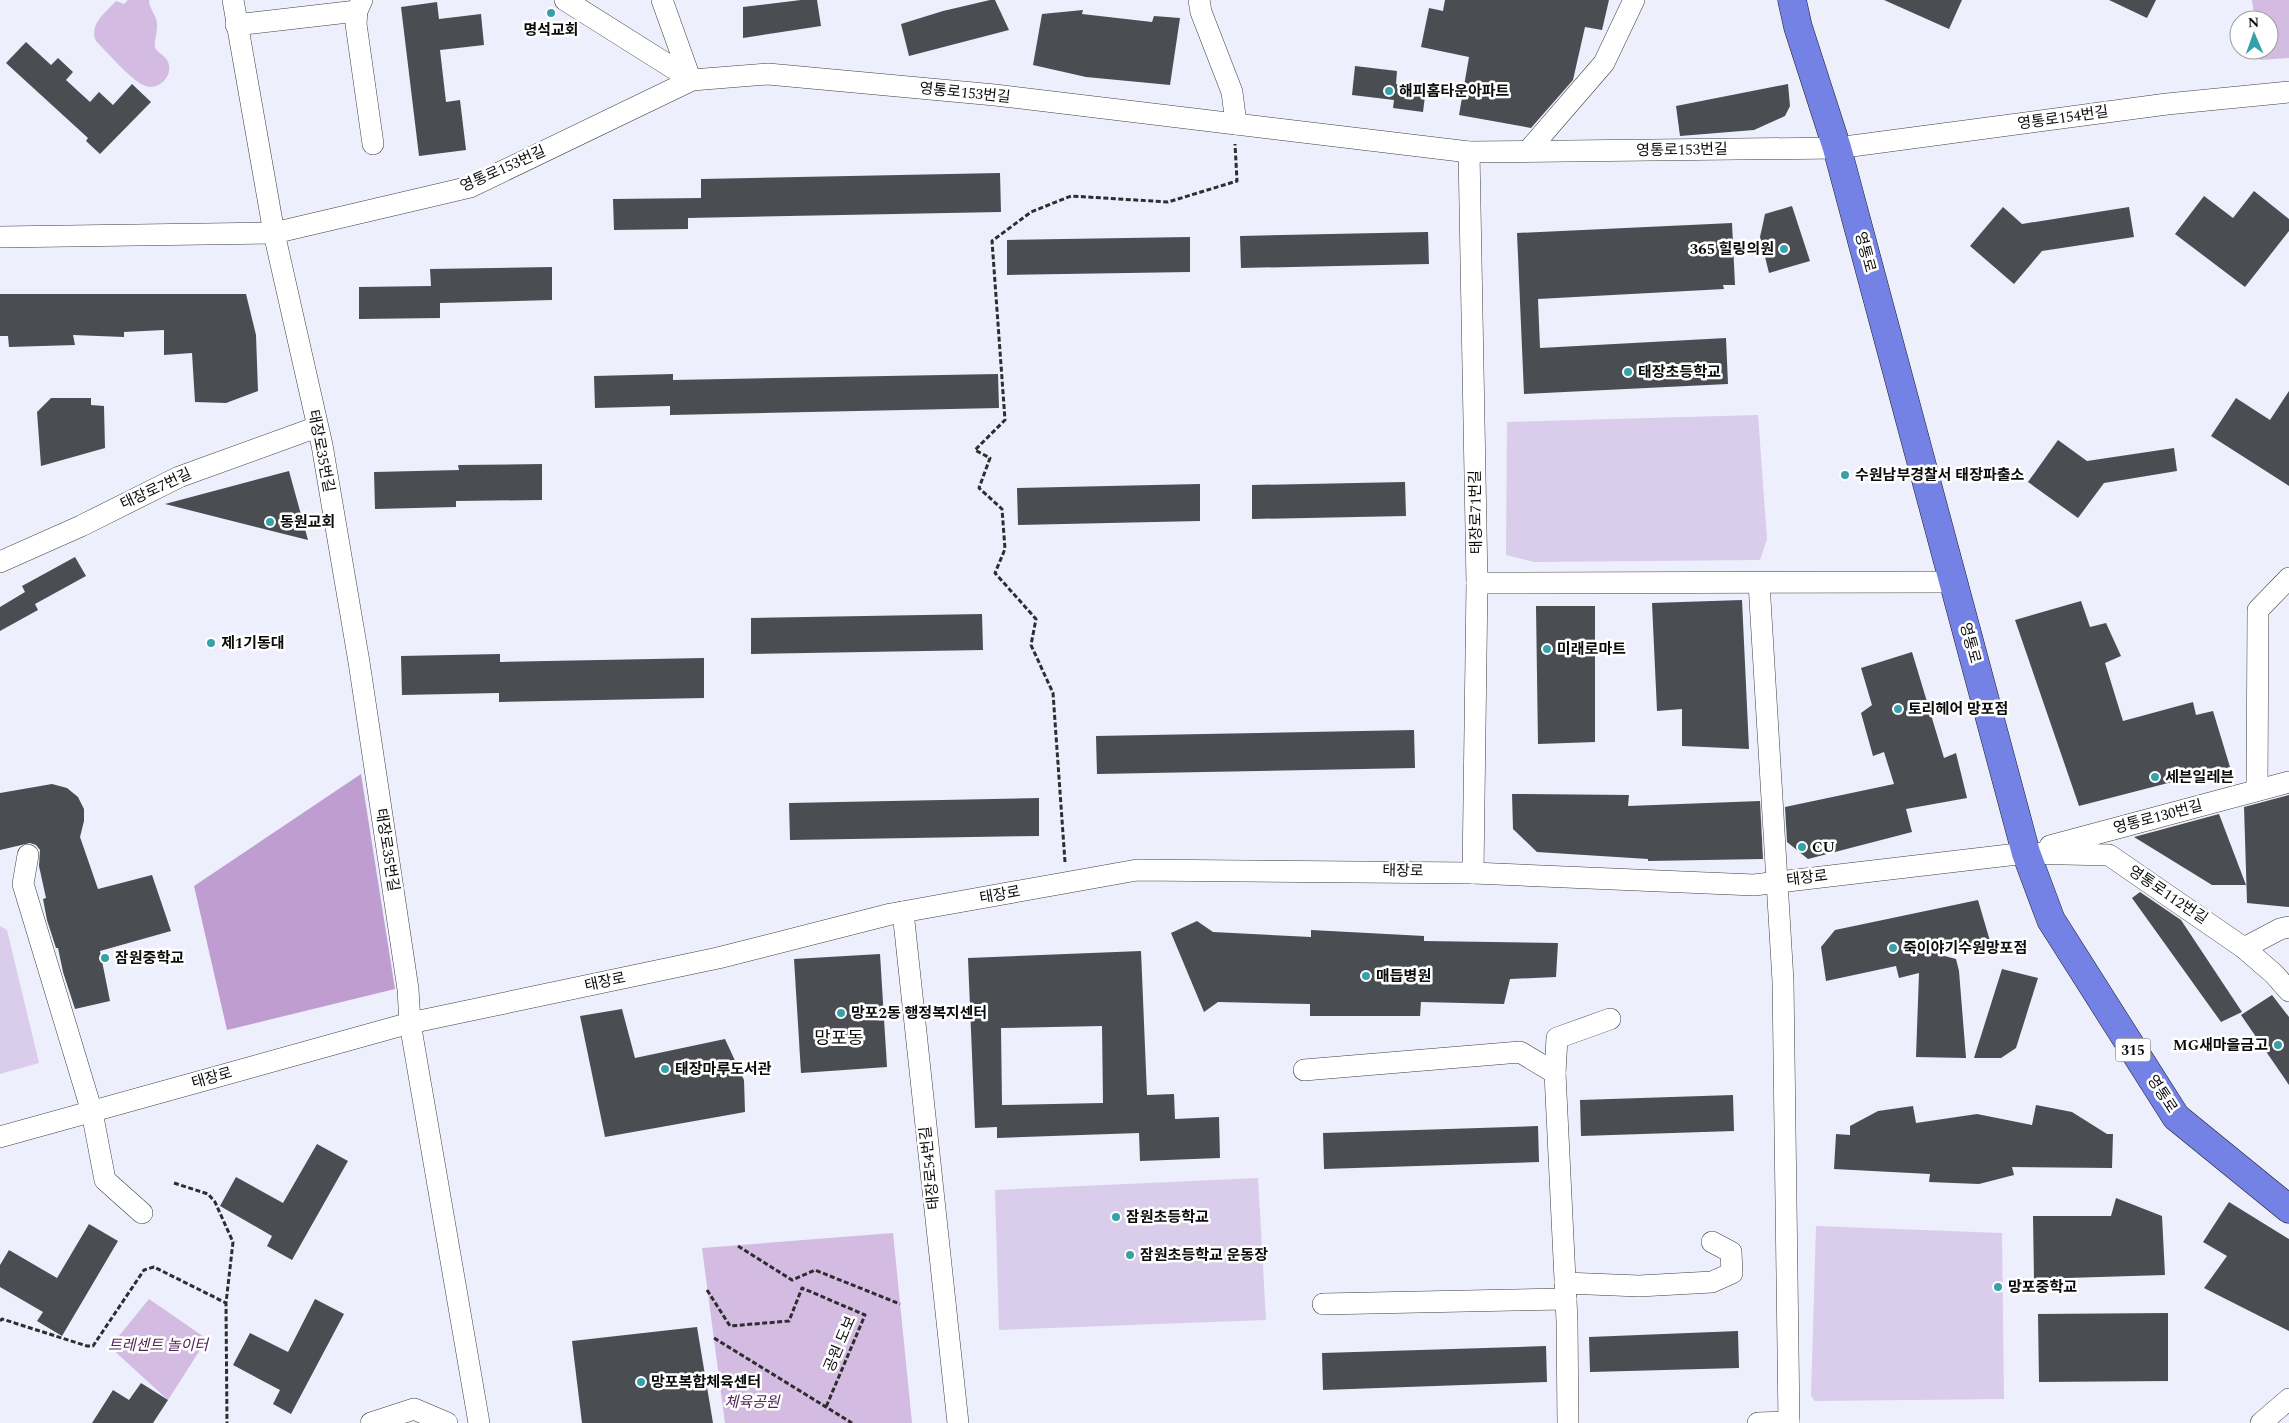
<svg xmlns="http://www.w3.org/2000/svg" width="2289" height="1423" font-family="Spectral,'Noto Sans KR',serif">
  <rect width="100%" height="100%" fill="#edeffd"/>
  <!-- green -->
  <g fill="#d3bbe2">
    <path d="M128,0h21c0,9 7,14 8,23 1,9 -3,16 -2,25 4,6 11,8 13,14 6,15 -11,30 -25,23 -14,-7 -35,-32 -47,-44 -7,-17 9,-28 20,-40l8,3z"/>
    <polygon points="2252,0 2289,0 2289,58 2260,60 2259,50 2269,50 2269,20 2255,20"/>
    <polygon points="893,1233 912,1423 725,1423 702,1248"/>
    <polygon points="149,1299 207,1339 168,1400 110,1347"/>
  </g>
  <!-- forest -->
  <polygon fill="#c09dd1" points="361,774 395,989 227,1030 194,886"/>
  <!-- pitch -->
  <g fill="#dacceb">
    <polygon points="1758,415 1767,539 1760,560 1534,562 1506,555 1507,422"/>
    <polygon points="0,926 7,930 39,1063 0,1074"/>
    <polygon points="1258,1178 1266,1320 999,1330 995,1190"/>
    <polygon points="1816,1226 2002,1233 2004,1399 1815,1401 1811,1396"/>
  </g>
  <!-- building -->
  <g fill="#4a4e53" fill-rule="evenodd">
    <polygon points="801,0 817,0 821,26 743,38 743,7"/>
    <polygon points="990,0 995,0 1009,30 909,56 901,24 943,11"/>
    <polygon points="1445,0 1609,0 1602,30 1585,27 1573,80 1531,128 1459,115 1469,57 1421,47 1429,8 1443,11"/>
    <polygon points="1884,0 1962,0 1949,29"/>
    <polygon points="2109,0 2156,0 2147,18"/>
    <polygon points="437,2 439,19 481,14 484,45 440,50 446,102 460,100 466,150 419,156 401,7"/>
    <polygon points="1083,10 1082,14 1152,22 1154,16 1180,18 1170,85 1086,77 1033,65 1042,14"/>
    <polygon points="26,42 51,65 58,58 73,72 66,80 90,102 99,92 113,105 132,84 151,102 100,154 86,141 88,138 6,63"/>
    <polygon points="1355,66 1397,71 1396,84 1426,88 1423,112 1393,108 1394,100 1352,95"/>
    <polygon points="1788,84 1790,106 1785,116 1754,130 1680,136 1676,106"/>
    <polygon points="1000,173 1001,212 688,218 688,229 614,230 613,199 701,198 701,179"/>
    <polygon points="2254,191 2289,219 2289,231 2245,287 2175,234 2204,196 2233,218"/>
    <polygon points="1792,206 1810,261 1769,273 1760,237 1765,214"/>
    <polygon points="2003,207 2022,224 2129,207 2134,237 2042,251 2014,284 1970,246"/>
    <polygon points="1732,223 1735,285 1723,285 1724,289 1538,299 1540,348 1726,338 1728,384 1524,394 1517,233"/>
    <polygon points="1428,232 1429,264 1241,268 1240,236"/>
    <polygon points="1190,237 1190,272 1007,275 1007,240"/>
    <polygon points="552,267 552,300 440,303 440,318 359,319 359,287 431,286 430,269"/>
    <polygon points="0,294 246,294 256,335 258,391 226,403 195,402 192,353 164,355 164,330 124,332 124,337 73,335 75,345 9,347 8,336 0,336"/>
    <polygon points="673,374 673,380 998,374 999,408 670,415 670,406 595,408 594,376"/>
    <polygon points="2289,391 2289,486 2211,436 2236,398 2270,420"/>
    <polygon points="51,398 91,398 91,405 104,406 105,448 41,466 37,412"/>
    <polygon points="2058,440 2087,461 2174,448 2177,471 2104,483 2078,518 2028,482"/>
    <polygon points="542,464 542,500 456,501 456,507 375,509 374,472 459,470 458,465"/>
    <polygon points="289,471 308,540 165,504"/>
    <polygon points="1405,482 1406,516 1252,519 1252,485"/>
    <polygon points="1200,484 1200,521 1018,525 1017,488"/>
    <polygon points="75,557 86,576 35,604 38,610 0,631 0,607 25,592 22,586"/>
    <polygon points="1742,600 1749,749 1682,746 1682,709 1657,711 1652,603"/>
    <polygon points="2081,601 2090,627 2106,623 2121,656 2105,663 2123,721 2193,702 2196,715 2213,711 2230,767 2079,806 2015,620"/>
    <polygon points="1536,606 1595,606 1595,742 1538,744"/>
    <polygon points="982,614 983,650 751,654 751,618"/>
    <polygon points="1912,652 1944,758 1956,753 1967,798 1906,809 1912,832 1808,859 1787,842 1785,807 1894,784 1884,752 1873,756 1861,713 1872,705 1861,668"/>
    <polygon points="500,654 500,662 704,658 704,698 499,702 499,693 402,695 401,656"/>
    <polygon points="1414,730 1415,768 1097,774 1096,736"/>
    <polygon points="52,784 67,788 78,797 84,809 84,821 80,837 98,889 152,875 171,931 100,951 110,1001 75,1009 63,972 58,948 56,948 47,920 43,899 46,898 39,866 40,850 36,845 30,843 0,850 0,793"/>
    <polygon points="1512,794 1629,795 1628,806 1760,801 1763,859 1648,861 1648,859 1537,852 1513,829"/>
    <polygon points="2289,795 2289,907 2247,903 2244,807"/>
    <polygon points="1039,798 1039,836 790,840 789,803"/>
    <polygon points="2219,814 2246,885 2212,885 2134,837"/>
    <polygon points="2140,892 2181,920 2242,1012 2221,1022 2132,898"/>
    <polygon points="1978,900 1990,941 1937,954 1956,959 1959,971 1966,1058 1916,1057 1919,973 1899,978 1896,966 1826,981 1821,947 1835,930"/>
    <polygon points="1197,921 1213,932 1311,937 1311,930 1424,936 1424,941 1558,943 1556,977 1510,979 1504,1004 1421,1002 1420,1016 1310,1016 1310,1004 1218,1002 1204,1012 1171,933"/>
    <path d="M1141,951l6,144 27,-1 1,25 44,-2 1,41 -80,3 -1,-28 -142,5v-11l-22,1 -7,-170zM1102,1026l1,77 -101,2 -1,-77z"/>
    <polygon points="880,954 887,1067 801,1073 794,959"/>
    <polygon points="2002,969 2038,978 2016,1048 2001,1058 1974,1058"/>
    <polygon points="2272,995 2289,1017 2289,1085 2241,1015"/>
    <polygon points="622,1009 635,1058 725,1039 744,1080 745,1112 605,1137 580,1016"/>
    <polygon points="1733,1095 1734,1131 1581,1136 1580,1100"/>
    <polygon points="2036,1105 2072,1112 2107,1134 2113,1134 2112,1168 2012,1167 2014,1175 1979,1184 1929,1182 1930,1174 1834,1169 1836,1134 1850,1135 1850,1126 1878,1111 1913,1106 1916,1123 1977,1114 2032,1125"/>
    <polygon points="1538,1126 1539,1162 1324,1169 1323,1133"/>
    <polygon points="317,1144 348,1161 292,1260 267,1246 272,1236 220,1206 236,1177 283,1203"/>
    <polygon points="2116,1198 2162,1216 2165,1275 2034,1279 2033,1216 2111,1216"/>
    <polygon points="2229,1202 2289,1239 2289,1331 2204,1288 2227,1256 2203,1242"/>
    <polygon points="89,1224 118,1241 62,1336 37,1321 43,1312 0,1287 0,1265 9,1250 57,1278"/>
    <polygon points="315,1299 344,1314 291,1414 273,1404 280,1390 233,1365 250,1333 288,1352"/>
    <polygon points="2168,1313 2168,1381 2039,1382 2038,1314"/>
    <polygon points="697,1327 713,1423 582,1423 572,1341"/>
    <polygon points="1738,1331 1739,1368 1590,1372 1589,1337"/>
    <polygon points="1546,1346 1547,1382 1323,1390 1322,1353"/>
    <polygon points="141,1383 168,1400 153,1423 92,1423 113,1390 129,1400"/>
  </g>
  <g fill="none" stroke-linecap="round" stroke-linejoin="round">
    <!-- minor casing -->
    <g stroke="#3f3f3f" stroke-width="22">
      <g id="minor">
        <polyline points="233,0 274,233 322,445 359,662 408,989 410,1023 479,1423"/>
        <polyline points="362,0 357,11 356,24 373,144"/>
        <polyline points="565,0 692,80"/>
        <polyline points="662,0 690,78"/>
        <polyline points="1199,0 1201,12 1232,92 1236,124"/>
        <polyline points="236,25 357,11"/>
        <polyline points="1528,151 1604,63 1634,0"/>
        <polyline points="1469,152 1477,583 1473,873"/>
        <polyline points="0,237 274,233 470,187 692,80 768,74 995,95 1469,152 1837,148 2167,104 2289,92"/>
        <polyline points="0,562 81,526 179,477 317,427"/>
        <polyline points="1477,583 1953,582"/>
        <polyline points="1759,583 1783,981 1789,1423"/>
        <polyline points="2257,790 2258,610 2289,578"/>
        <polyline points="2050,846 2289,782"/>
        <polyline points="28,855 23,884 92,1112 105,1180 142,1213"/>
        <polyline points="903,912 958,1423"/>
        <polyline points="2244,948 2280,929 2289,927"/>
        <polyline points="1304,1070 1520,1052 1555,1073"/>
        <polyline points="0,1137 410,1023 718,958 891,914 1137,870 1473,873 1754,885 2026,853 2109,855 2244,948 2274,974 2289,991"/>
        <polyline points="1565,1283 1639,1286 1712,1282 1732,1273 1731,1252 1712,1242"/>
        <polyline points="1323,1304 1566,1299"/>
        <polyline points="371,1423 414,1409 447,1423"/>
        <polyline points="1568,1423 1567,1321 1555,1073 1557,1038 1610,1019"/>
        <polyline points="1758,1423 1789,1422"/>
        <polyline points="2261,1423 2289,1399"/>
      </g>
    </g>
    <!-- major casing -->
    <g stroke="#1d1d1d" stroke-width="29">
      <polyline id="major" points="1792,0 1798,27 1837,148 2026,853 2051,920 2176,1117 2289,1209"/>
    </g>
    <!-- path -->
    <g stroke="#2e2e2e" stroke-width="3" stroke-dasharray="5 2.5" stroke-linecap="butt">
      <polyline points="1065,862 1053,693 1031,645 1036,619 995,573 1005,549 1002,509 979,488 990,458 975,450 1005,420 992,241 1031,212 1071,196 1168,202 1237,181 1235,144"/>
      <polyline points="174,1183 208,1194 215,1202 233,1242 226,1303 227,1423"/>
      <polyline points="738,1246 792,1280 815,1270 900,1304"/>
      <polyline points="707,1290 730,1326 789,1321 802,1288 865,1315 826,1407"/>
      <polyline points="0,1321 2,1319 87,1346 93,1346 144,1270 154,1267 226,1303"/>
      <polyline points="714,1338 852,1423"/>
    </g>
    <!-- minor -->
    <use href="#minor" stroke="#fff" stroke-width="21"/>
    <!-- major -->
    <use href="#major" stroke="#7482e6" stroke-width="28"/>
  </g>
  <!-- markers -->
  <g fill="#37a1a9" stroke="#fff" stroke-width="2">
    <circle cx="551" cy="13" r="5"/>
    <circle cx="1389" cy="91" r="5"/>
    <circle cx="1784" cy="249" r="5"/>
    <circle cx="1628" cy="372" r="5"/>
    <circle cx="1845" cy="475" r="5"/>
    <circle cx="270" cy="522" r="5"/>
    <circle cx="211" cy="643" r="5"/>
    <circle cx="1547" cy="649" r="5"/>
    <circle cx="1898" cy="709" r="5"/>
    <circle cx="2155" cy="777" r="5"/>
    <circle cx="1802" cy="847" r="5"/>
    <circle cx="1893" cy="948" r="5"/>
    <circle cx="105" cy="958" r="5"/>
    <circle cx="1366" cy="976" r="5"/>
    <circle cx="841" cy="1013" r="5"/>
    <circle cx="2278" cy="1045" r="5"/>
    <circle cx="665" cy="1069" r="5"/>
    <circle cx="1116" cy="1217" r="5"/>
    <circle cx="1130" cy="1255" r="5"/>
    <circle cx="1998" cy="1287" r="5"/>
    <circle cx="641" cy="1382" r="5"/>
  </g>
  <g text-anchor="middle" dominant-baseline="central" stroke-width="5" stroke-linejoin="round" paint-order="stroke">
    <!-- shield labels -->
    <rect fill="#fff" stroke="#555" stroke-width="1" x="2115.5" y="1038.5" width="35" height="23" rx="4"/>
    <g font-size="14" font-weight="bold" fill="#0c0c0c">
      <text x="2133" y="1050">315</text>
    </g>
    <!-- poi labels -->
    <g font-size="15" font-weight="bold" fill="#0c0c0c" stroke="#fff" text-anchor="start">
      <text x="551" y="30" text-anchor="middle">명석교회</text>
      <text x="1399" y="91">해피홈타운아파트</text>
      <text x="1774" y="249" text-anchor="end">365 힐링의원</text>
      <text x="1638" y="372">태장초등학교</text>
      <text x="1855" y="475">수원남부경찰서 태장파출소</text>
      <text x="280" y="522">동원교회</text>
      <text x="221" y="643">제1기동대</text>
      <text x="1557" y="649">미래로마트</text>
      <text x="1908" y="709">토리헤어 망포점</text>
      <text x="2165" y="777">세븐일레븐</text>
      <text x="1812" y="847">CU</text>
      <text x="1903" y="948">죽이야기수원망포점</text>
      <text x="115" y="958">잠원중학교</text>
      <text x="1376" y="976">매듭병원</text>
      <text x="851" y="1013">망포2동 행정복지센터</text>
      <text x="2268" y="1045" text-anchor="end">MG새마을금고</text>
      <text x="675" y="1069">태장마루도서관</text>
      <text x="1126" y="1217">잠원초등학교</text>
      <text x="1140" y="1255">잠원초등학교 운동장</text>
      <text x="2008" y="1287">망포중학교</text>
      <text x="651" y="1382">망포복합체육센터</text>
    </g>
    <!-- street labels -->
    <g font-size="15" fill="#0c0c0c" stroke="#fff">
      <text transform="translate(965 93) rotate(6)">영통로153번길</text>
      <text transform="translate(2063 118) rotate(-8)">영통로154번길</text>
      <text transform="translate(1682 150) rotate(-1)">영통로153번길</text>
      <text transform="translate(503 169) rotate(-24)">영통로153번길</text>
      <text transform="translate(1865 252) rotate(75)">영통로</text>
      <text transform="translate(321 451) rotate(79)">태장로35번길</text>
      <text transform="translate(156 489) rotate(-25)">태장로7번길</text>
      <text transform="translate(1476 512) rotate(-91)">태장로71번길</text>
      <text transform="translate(1970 643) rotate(75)">영통로</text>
      <text transform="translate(2158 817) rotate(-15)">영통로130번길</text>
      <text transform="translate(387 850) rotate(81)">태장로35번길</text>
      <text transform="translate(1403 871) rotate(1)">태장로</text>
      <text transform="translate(1807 878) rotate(-7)">태장로</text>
      <text transform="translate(1000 895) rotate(-10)">태장로</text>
      <text transform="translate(2168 895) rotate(34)">영통로112번길</text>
      <text transform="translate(605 982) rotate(-12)">태장로</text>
      <text transform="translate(212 1078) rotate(-16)">태장로</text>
      <text transform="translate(2162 1094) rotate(57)">영통로</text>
      <text transform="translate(930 1168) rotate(-96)">태장로54번길</text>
      <text transform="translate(840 1344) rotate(-67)">공원 도보</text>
    </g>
    <!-- park labels -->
    <g font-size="15" font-style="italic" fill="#56255b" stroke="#fff">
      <text x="158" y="1345">트레센트 놀이터</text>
      <text x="752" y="1402">체육공원</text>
    </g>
    <!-- quarter labels -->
    <g font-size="18" fill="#0c0c0c" stroke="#fff">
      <text x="839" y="1038">망포동</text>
    </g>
  </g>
  <!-- north arrow -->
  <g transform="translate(2254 35) rotate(358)"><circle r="24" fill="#ffffff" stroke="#9e9e9e"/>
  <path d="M0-4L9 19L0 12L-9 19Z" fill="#37a1a9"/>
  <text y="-8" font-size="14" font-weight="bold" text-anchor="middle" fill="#0c0c0c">N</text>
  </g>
</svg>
